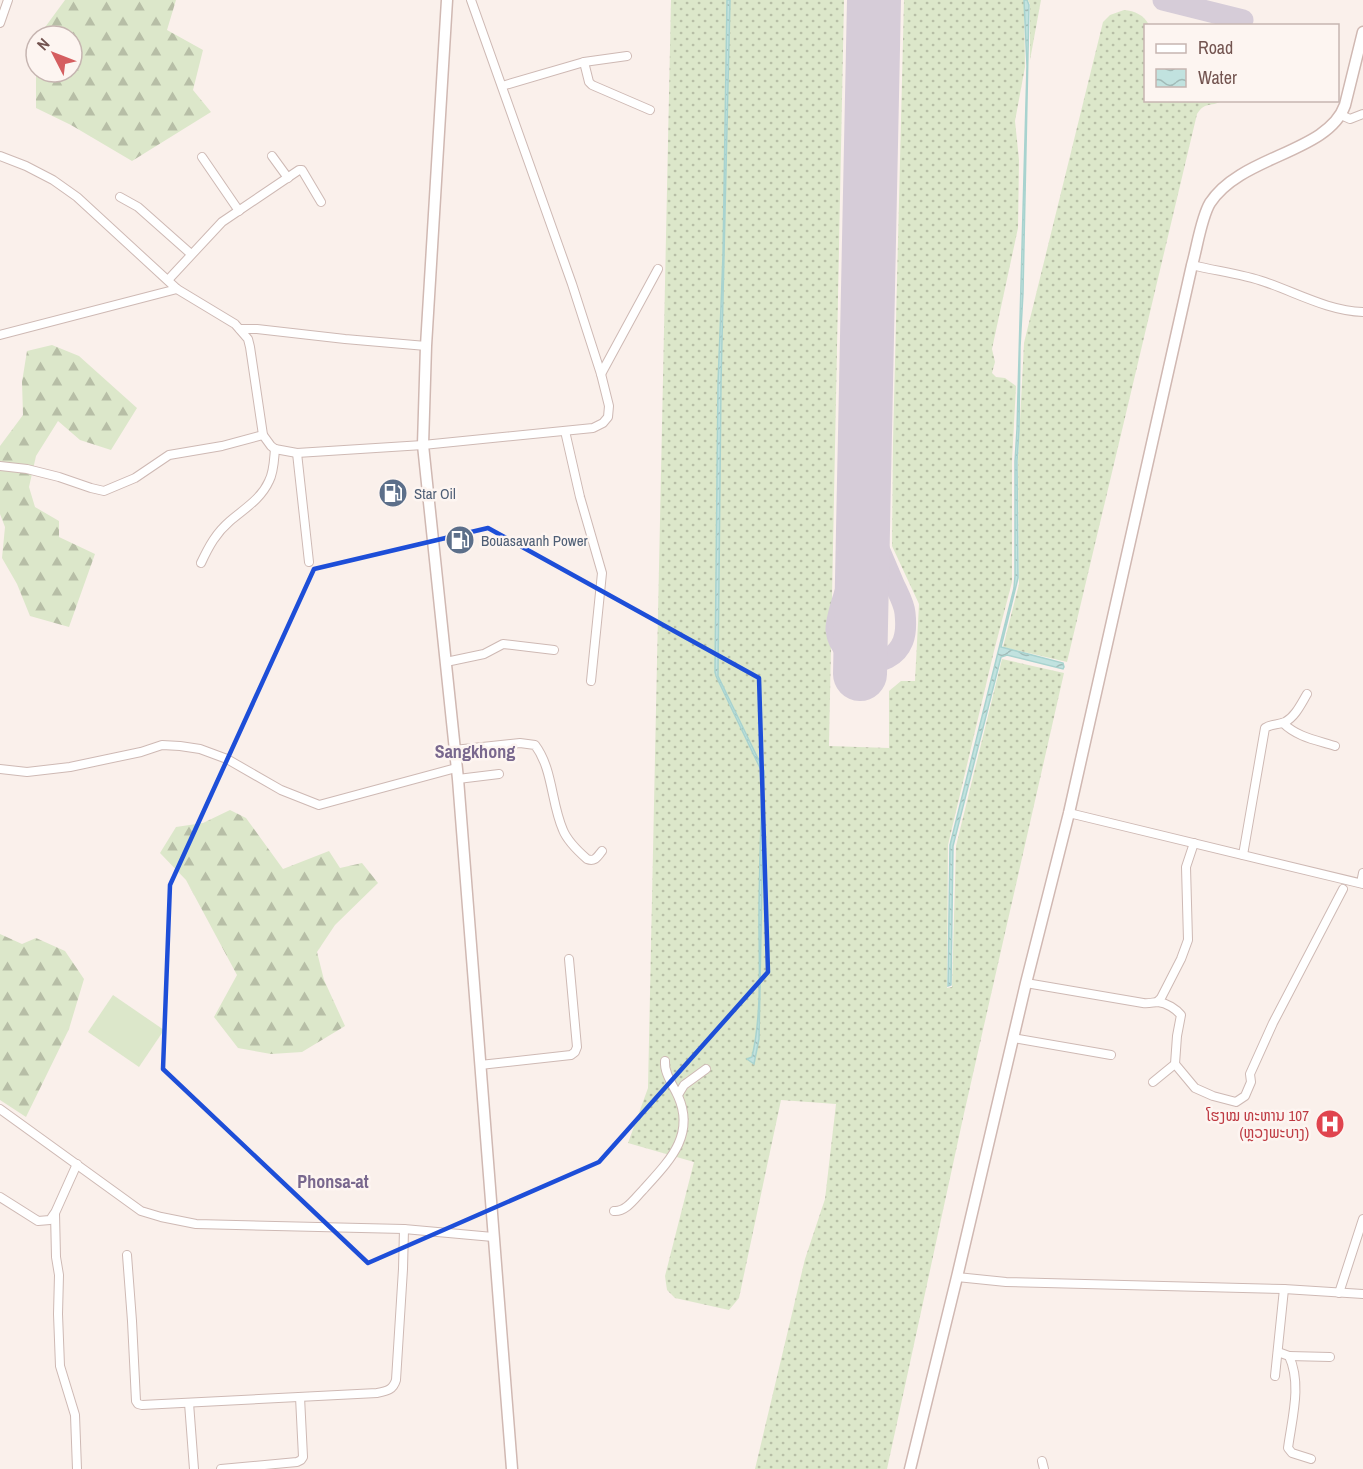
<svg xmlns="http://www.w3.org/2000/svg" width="1363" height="1469" font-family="'Archivo Narrow','Noto Sans Lao',sans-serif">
  <defs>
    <pattern id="grass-dots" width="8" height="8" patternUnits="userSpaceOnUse" patternTransform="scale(1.5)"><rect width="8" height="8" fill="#dce7ca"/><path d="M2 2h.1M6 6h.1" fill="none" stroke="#b7bea6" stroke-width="1.8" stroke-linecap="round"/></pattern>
    <pattern id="forest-firs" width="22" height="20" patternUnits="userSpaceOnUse" patternTransform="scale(1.5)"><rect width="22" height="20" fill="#dce7ca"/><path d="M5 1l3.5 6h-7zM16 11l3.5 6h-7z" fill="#b7bea6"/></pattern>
    <pattern id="water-waves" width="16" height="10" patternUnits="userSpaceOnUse" patternTransform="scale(1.5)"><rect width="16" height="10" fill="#c1e2df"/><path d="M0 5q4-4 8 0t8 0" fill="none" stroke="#a1bab7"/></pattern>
  </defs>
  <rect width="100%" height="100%" fill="#faf0eb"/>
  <!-- grass -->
  <g fill="url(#grass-dots)">
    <path d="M671,0h56l-4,255 -5,128 -3,289 1,4 45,94 1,12c-1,49 -3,98 -3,147 0,42 3,87 -7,128l-4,2 5,4 6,-24 5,-268 -46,-95 3,-293 9,-383h114l-15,746 60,2v-57l12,-10h14l4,-77 -27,-58 1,-104 11,-442h120l1,67 -10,54 4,39 -1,68 -26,121 3,13 -3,11 4,4 9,1 11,8 -4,75v121l-18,69 -46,194 -1,143 5,-1 4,-141 46,-187 62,14 -101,445 -76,351h-132l50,-210 20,-60 11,-95 -55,-4 -42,198 -10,12 -54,-12 -8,-8 -2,-14 29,-114 -66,-19 20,-55z"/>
    <polygon points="1028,0 1041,0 1030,60 1030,4"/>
    <path d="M1124,10c11,1 20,5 25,15l-3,1v74l74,1v1c-12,5 -15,0 -23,12l-130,548 -64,-15 16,-63 -1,-124 6,-117 79,-321 7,-7z"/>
  </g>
  <!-- forest -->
  <g fill="url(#forest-firs)">
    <polygon points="65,0 176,0 167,30 203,50 193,90 211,112 132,161 71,125 36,108 36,66 36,72 72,72 72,36 42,36 43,30"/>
    <polygon points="52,345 79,356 137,408 111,450 80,440 58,421 36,456 29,487 35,507 59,521 59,537 95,554 69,627 30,616 17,584 2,558 5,527 0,514 0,446 23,415 22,382 27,351"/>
    <polygon points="230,810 246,818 283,869 329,851 340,868 362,863 378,883 335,925 317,952 324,980 345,1026 302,1052 271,1054 238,1048 214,1017 237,975 186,880 160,853 176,827 203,823"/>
    <polygon points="0,934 22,944 36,938 65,951 84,979 69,1029 26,1117 0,1100"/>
  </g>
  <!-- garden -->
  <polygon fill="#dce7ca" points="113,995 164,1030 139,1067 88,1032"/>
  <!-- water -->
  <g fill="url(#water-waves)" stroke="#a8d3cf" stroke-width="1.5">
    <path d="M727,0h3l-9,383 -3,293 46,95 -5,268 -5,25 -7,-5 5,-2c10,-42 7,-93 7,-137 0,-46 2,-92 3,-138l-1,-12 -45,-94 -1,-4 3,-289 5,-128z"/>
    <polygon points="1024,0 1027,0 1029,5 1023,293 1020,347 1019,430 1017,461 1018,578 1001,647 1063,663 1064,667 1063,669 1007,655 1001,657 953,846 951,985 948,986 950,845 1014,588 1015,576 1015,461 1017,429 1027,66"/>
  </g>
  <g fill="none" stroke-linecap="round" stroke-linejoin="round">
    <!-- taxiway -->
    <g stroke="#d6ccd8" stroke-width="21">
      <polyline points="1163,0 1243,20"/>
      <path d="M863,543c-7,16 -28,73 -27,87 4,35 54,44 67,11 3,-8 3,-19 2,-28 -1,-10 -7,-20 -11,-29 -9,-21 -18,-43 -27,-64l-5,-15 2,-13"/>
    </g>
    <!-- runway -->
    <polyline stroke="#d6ccd8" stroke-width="54" points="860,674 874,0"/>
    <!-- street casing -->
    <g stroke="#ceb9b4" stroke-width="10">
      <g id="street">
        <polyline points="0,23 8,0"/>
        <polyline points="584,62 589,82 592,85 650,110"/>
        <polyline points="502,86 584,62 627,56"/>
        <polyline points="1341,115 1350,119 1363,114"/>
        <polyline points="0,156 26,166 53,180 77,197 177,289 235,324 248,339 250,347 263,435 271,446 275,449 297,453 423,445 593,428 603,423 608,417 609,406 601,374 572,284 471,0"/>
        <polyline points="272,156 288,178"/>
        <polyline points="202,157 239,211"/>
        <polyline points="120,197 138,207 191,254"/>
        <path d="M1192,265c24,6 50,9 73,17 32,11 64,29 98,30"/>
        <polyline points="168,280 222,222 299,170 302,170 321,202"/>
        <polyline points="240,329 257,329 345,339 426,346"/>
        <polyline points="0,335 177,289"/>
        <polyline points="601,374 658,269"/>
        <polyline points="565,431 580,497 602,573 591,681"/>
        <polyline points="297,453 309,562"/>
        <polyline points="0,466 27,469 59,477 91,488 104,491 135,478 169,455 222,446 263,435"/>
        <path d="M201,563c8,-17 15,-30 29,-42 14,-12 31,-22 39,-40 5,-9 5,-22 6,-32"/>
        <polyline points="446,662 484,654 503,644 554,650"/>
        <path d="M1283,723c14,14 33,17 52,23"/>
        <path d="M454,750l66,-7 15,2c18,24 16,58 28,85 4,10 16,22 24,29 8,3 10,-2 15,-8"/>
        <polyline points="0,769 27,772 70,767 141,752 162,745 180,746 200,749 227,759 281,790 319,805 456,768"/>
        <polyline points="458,779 499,774"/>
        <polyline points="1069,813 1363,884"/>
        <path d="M1243,855l22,-127c6,-4 13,-3 20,-6 10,-5 16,-18 22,-28"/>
        <polyline points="1361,883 1363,873"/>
        <path d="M1026,983l117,20c5,1 11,-1 15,-1 9,1 18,7 23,13l-4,21 -2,28 20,24 18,8 23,6 9,-6 6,-14 -1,-8 23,-51 70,-134"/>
        <polyline points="1157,1002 1161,998 1181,959 1188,940 1186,867 1194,843"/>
        <polyline points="1013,1038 1111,1055"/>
        <polyline points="480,1065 571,1055 575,1052 577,1047 569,959"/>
        <polyline points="1153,1082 1175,1064"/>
        <polyline points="678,1095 684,1085 706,1069"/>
        <polyline points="0,1109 141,1211 161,1217 196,1224 404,1229 493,1237"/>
        <polyline points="77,1164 55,1213 56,1257 59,1275 58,1314 60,1366 75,1415 77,1469"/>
        <polyline points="0,1197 38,1221 50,1220 54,1214"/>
        <path d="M614,1211c12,1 21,-13 29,-21 25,-28 53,-54 35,-94 -5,-11 -14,-23 -13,-35"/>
        <path d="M127,1255l5,66 4,80 2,3 4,1 235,-12c10,-2 16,-3 19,-13l7,-111 1,-40"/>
        <polyline points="957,1277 1006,1282 1284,1289 1363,1294"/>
        <polyline points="1339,1293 1363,1219"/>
        <path d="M1278,1352l11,4c13,28 3,62 -1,92l4,5 19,6"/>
        <polyline points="1289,1356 1330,1357"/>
        <polyline points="1275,1376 1284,1289"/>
        <polyline points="189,1403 194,1469"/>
        <polyline points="1042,1461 1044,1469"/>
        <polyline points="221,1469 297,1462 301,1460 303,1457 300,1397"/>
      </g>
    </g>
    <!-- secondary casing -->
    <g stroke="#d0b8b2" stroke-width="13">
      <g id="secondary">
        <polyline points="447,0 426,346 423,445 458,779 512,1469"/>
        <path d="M910,1469l47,-192 69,-294 43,-170 123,-548c5,-17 9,-47 18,-62 31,-48 118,-50 135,-98l18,-73"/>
      </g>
    </g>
    <!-- street -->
    <use href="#street" stroke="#fff" stroke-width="8"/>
    <!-- secondary -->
    <use href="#secondary" stroke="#fff" stroke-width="10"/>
  </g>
  <!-- marked area -->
  <path fill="none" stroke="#1d4ed8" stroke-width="4.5" stroke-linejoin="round" d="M488,528l271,150 9,294 -169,190 -231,101 -205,-194 7,-184 144,-316z"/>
  <!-- icons -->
  <defs>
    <g id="fuel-disc" transform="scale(1.5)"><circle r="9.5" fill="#5c6f8a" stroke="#fdf5f1"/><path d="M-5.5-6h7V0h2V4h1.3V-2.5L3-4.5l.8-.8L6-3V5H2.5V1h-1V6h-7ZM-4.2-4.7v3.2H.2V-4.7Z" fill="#fff"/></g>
    <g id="hospital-disc" transform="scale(1.5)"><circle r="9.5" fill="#e0444e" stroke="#fdf5f1"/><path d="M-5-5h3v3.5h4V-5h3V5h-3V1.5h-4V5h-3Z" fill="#fff"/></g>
  </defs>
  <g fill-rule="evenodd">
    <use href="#fuel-disc" x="393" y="493"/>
    <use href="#fuel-disc" x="460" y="540"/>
    <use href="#hospital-disc" x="1330" y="1124"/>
  </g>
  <g text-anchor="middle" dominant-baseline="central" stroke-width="5" stroke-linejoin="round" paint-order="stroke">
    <!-- service labels -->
    <g font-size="15" fill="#4e5e75" stroke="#fdf5f1" text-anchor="start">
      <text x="414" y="493">Star Oil</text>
      <text x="481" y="540">Bouasavanh Power</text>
    </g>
    <!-- health labels -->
    <g font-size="15" fill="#be3a42" stroke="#fdf5f1" text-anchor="end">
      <text x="1309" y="1115">ໂຮງໝ ທະຫານ 107<tspan x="1309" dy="17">(ຫຼວງພະບາງ)</tspan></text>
    </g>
    <!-- quarter labels -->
    <g font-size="18" font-weight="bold" fill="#79688e" stroke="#fdf5f1">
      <text x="475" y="751">Sangkhong</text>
      <text x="333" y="1181">Phonsa-at</text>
    </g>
  </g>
  <!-- legend -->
  <rect x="1144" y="24" width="195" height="78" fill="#fdf5f1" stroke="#c6b5b1" stroke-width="1.5"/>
  <rect x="1156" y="44" width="30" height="9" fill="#ffffff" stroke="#c6b5b1" stroke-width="1.5"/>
  <text x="1198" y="54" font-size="18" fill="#735450">Road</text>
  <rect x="1156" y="69" width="30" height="18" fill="url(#water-waves)" stroke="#c6b5b1" stroke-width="1.5"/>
  <text x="1198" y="84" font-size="18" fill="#735450">Water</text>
  <!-- north arrow -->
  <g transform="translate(54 54) rotate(312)"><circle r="28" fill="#fdf5f1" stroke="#c6b5b1" stroke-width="1.5"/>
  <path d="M0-4.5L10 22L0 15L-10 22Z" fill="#d55e60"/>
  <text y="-9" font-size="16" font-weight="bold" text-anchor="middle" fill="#735450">N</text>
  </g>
</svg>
